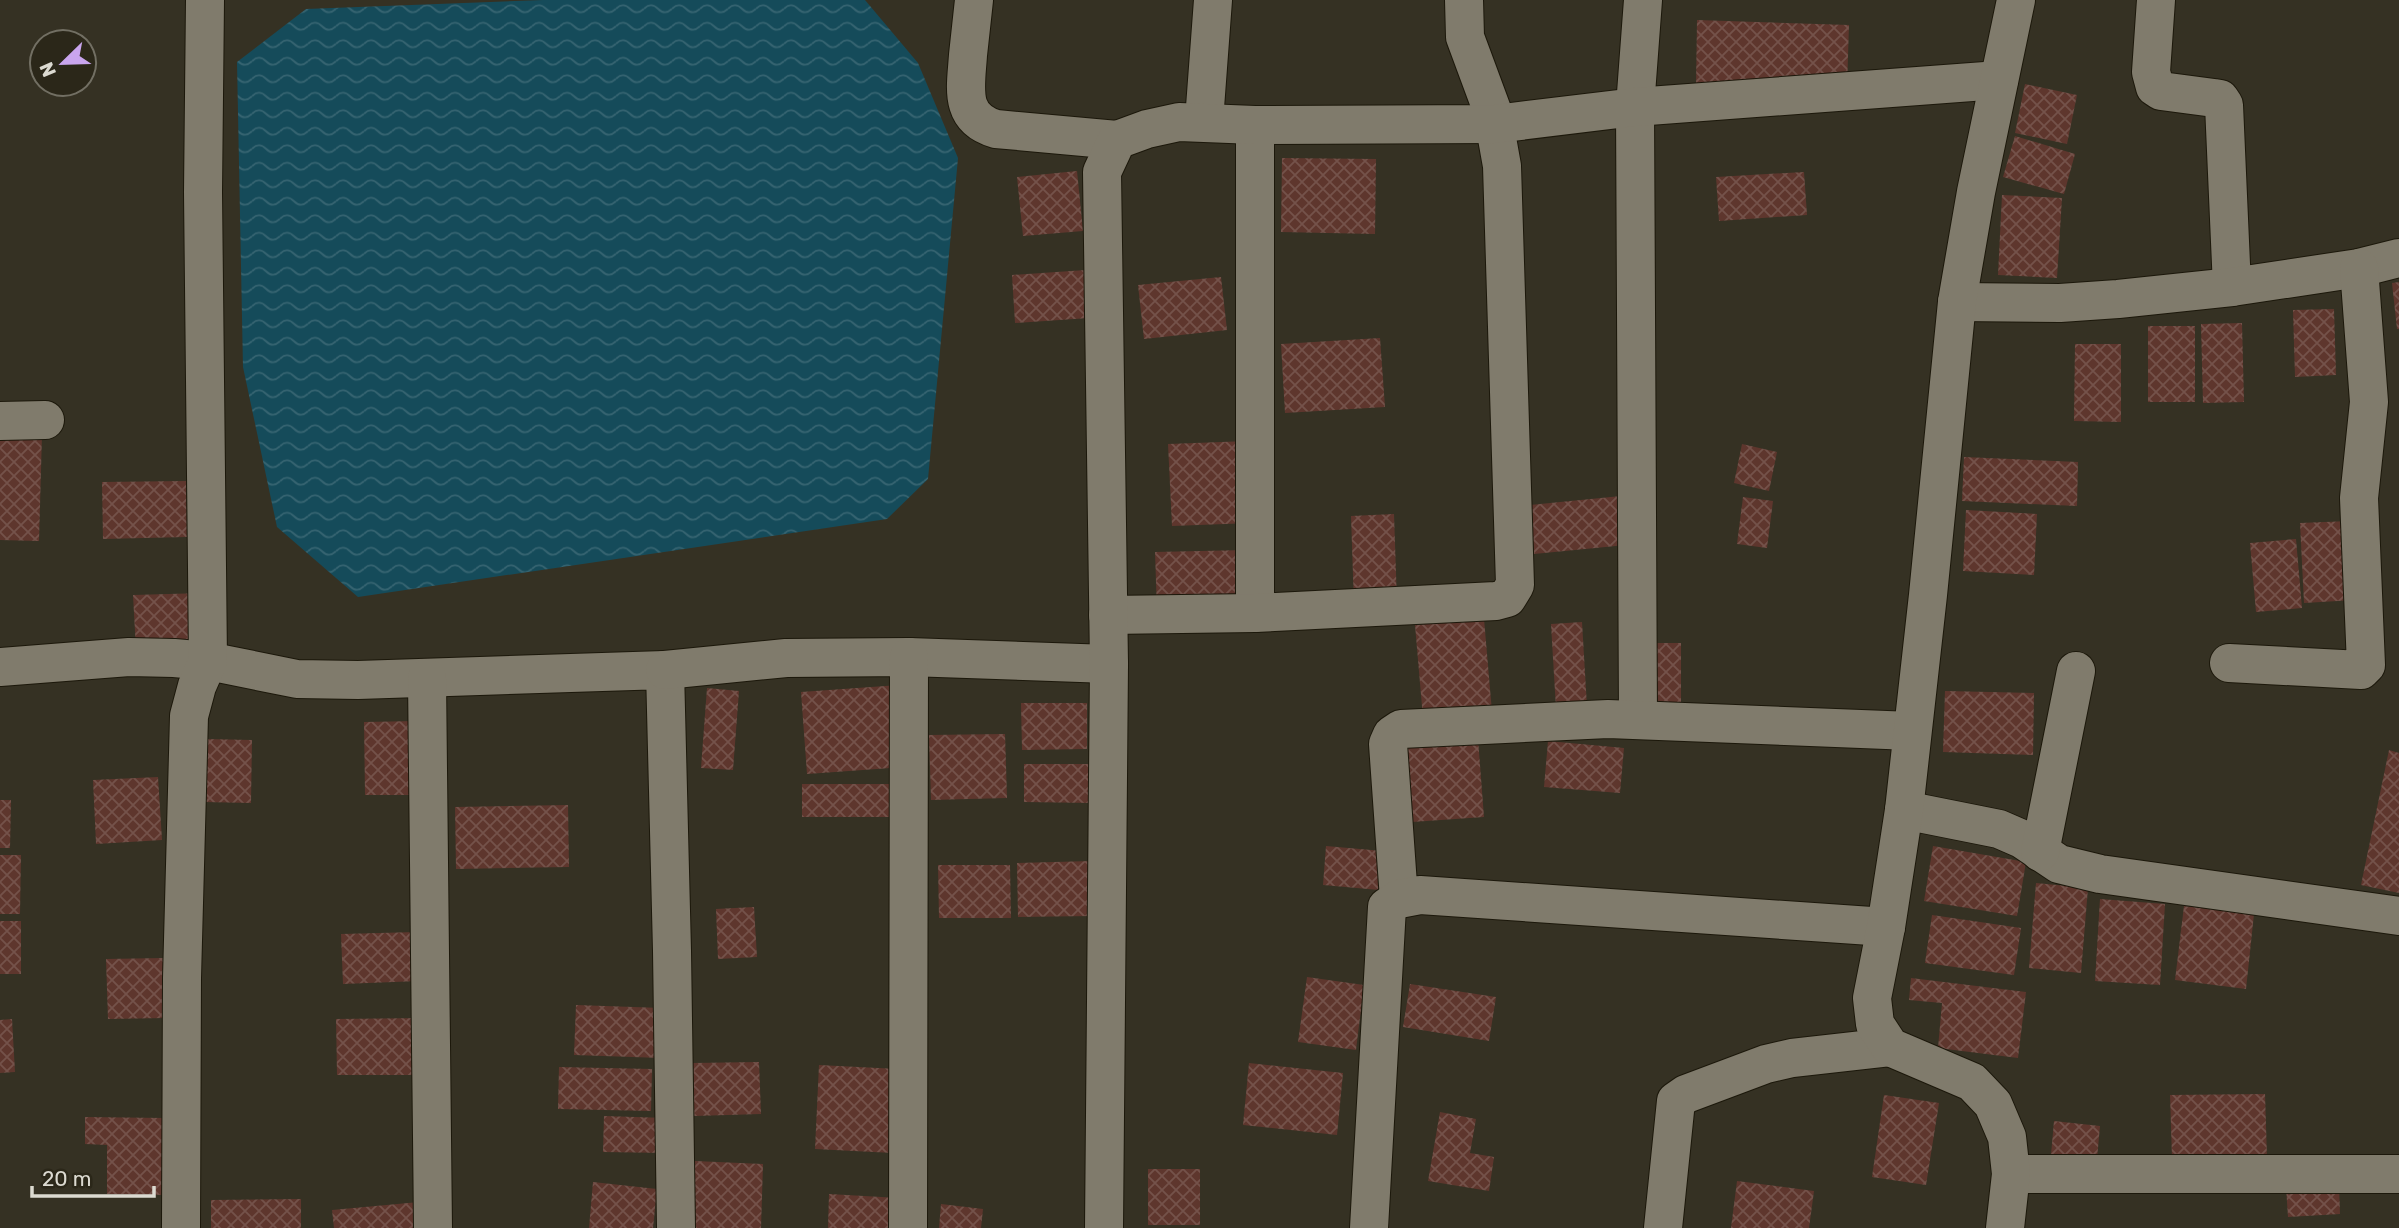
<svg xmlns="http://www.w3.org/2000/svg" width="2399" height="1228" font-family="Rubik,sans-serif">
  <defs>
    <pattern id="water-waves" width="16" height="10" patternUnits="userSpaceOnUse" patternTransform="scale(1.75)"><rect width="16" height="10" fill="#154b5a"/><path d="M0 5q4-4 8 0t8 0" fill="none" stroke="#366471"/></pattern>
    <pattern id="building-cross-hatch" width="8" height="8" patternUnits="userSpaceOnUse" patternTransform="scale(1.75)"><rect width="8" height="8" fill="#5e362d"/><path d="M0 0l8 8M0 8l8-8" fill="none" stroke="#74524a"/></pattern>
  </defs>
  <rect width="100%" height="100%" fill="#353123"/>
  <!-- water -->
  <polygon fill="url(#water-waves)" points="543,0 865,0 918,63 958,158 928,479 887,519 358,597 277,527 243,367 237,62 306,9"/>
  <!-- building -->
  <g fill="url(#building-cross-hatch)">
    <polygon points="1697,20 1849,25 1847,88 1696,84"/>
    <polygon points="2025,84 2077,95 2067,144 2015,133"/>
    <polygon points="2015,136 2075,154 2064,194 2003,177"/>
    <polygon points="1282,158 1376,159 1375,234 1281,232"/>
    <polygon points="1077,171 1083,231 1023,236 1017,177"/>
    <polygon points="1804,172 1807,215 1719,221 1716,177"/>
    <polygon points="2002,195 2062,198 2057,278 1998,275"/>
    <polygon points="1086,270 1089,318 1015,323 1012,275"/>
    <polygon points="1221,277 1227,330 1144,339 1138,285"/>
    <polygon points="2399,282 2399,329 2397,329 2392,283"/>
    <polygon points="2334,309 2336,375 2295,377 2293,310"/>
    <polygon points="2242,323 2244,402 2203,403 2201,324"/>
    <rect x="2148" y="326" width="47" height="76"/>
    <polygon points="1380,338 1385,407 1285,413 1281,344"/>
    <polygon points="2075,344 2121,344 2121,422 2074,421"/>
    <polygon points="0,433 42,435 39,541 0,540"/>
    <polygon points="1248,441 1252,523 1172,526 1168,444"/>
    <polygon points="1742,444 1777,452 1769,491 1734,483"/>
    <polygon points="1964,457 2078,462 2077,506 1962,501"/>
    <polygon points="186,481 187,537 103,539 102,482"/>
    <polygon points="1621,496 1626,545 1534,554 1530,505"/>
    <polygon points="1743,497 1773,501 1767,548 1737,544"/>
    <polygon points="1966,510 2037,514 2034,575 1963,571"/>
    <polygon points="1394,514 1397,603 1354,605 1351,516"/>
    <polygon points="2350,521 2355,600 2304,603 2300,523"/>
    <polygon points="2296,539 2302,608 2256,612 2250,543"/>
    <polygon points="1247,550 1249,609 1157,612 1155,552"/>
    <polygon points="204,593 206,647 136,650 133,595"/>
    <polygon points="1484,619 1492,712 1423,718 1415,625"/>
    <polygon points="1582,622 1587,707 1556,709 1551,624"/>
    <rect x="1648" y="643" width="33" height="64"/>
    <polygon points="899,685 905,767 807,774 801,692"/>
    <polygon points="707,688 739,691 733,770 701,768"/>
    <polygon points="1945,691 2034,693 2033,755 1943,752"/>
    <polygon points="1021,703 1087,703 1087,749 1022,750"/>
    <polygon points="416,721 418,795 365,795 364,722"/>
    <polygon points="1005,734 1007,798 931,800 929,735"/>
    <polygon points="205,739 252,740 251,803 203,802"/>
    <polygon points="1478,739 1484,817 1412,822 1405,745"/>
    <polygon points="1548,741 1624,748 1620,793 1544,787"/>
    <polygon points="2389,750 2399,753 2399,893 2361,885"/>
    <polygon points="1024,764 1091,764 1091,803 1024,802"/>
    <polygon points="158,777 162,840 96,844 93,780"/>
    <rect x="802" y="784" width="106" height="33"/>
    <polygon points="0,800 11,800 10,848 0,848"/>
    <polygon points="568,805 569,867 456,869 455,807"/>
    <polygon points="1326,846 1394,852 1390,891 1323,885"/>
    <polygon points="1933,846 2026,862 2017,916 1924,901"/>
    <polygon points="0,855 21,855 20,914 0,914"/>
    <polygon points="1091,861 1093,916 1018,917 1017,863"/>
    <polygon points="938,865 1010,865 1011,918 939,918"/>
    <polygon points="2036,883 2088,888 2081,973 2029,968"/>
    <polygon points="2100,899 2165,904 2160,985 2095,981"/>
    <polygon points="2184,906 2254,914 2246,989 2175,980"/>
    <polygon points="754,907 757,957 718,959 716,909"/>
    <polygon points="1932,915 2021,928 2014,975 1925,963"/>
    <rect x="0" y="921" width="21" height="53"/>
    <polygon points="417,932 419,981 343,984 341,934"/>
    <polygon points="164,958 165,1018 108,1019 106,959"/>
    <polygon points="1307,977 1364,985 1356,1050 1298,1042"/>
    <polygon points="1911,978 2026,992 2018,1058 1938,1048 1942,1003 1909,1000"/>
    <polygon points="1410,984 1496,997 1489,1041 1403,1027"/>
    <polygon points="576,1005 662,1008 661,1058 574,1055"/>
    <polygon points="423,1018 424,1075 337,1075 336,1019"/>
    <polygon points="12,1019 15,1072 0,1073 0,1020"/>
    <polygon points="759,1062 761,1114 694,1116 693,1063"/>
    <polygon points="1249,1063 1343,1073 1337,1135 1243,1125"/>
    <polygon points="819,1065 898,1069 893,1153 815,1149"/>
    <polygon points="559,1067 652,1069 651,1111 558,1109"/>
    <polygon points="2265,1094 2267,1157 2172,1159 2170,1095"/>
    <polygon points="1884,1095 1939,1103 1926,1185 1872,1177"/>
    <polygon points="1440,1112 1476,1119 1470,1153 1494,1157 1489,1191 1428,1181"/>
    <polygon points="604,1116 666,1118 665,1153 603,1152"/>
    <polygon points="85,1117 165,1118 164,1195 107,1194 107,1145 85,1144"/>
    <polygon points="2054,1121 2100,1126 2096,1170 2050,1166"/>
    <polygon points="695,1161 763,1164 761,1228 693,1228"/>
    <rect x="1148" y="1169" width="52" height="56"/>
    <polygon points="1737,1181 1814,1191 1809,1228 1731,1228"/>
    <polygon points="593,1182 657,1189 653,1228 589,1228"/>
    <polygon points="2339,1184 2340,1214 2288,1217 2286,1187"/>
    <polygon points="829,1194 899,1198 898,1228 828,1228"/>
    <polygon points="301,1199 301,1228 211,1228 211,1200"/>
    <polygon points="419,1202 422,1228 334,1228 332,1210"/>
    <polygon points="941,1204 983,1209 981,1228 939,1228"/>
  </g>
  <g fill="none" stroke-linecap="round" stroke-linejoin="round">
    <!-- minor casing -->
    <g stroke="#1c180b" stroke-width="40">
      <g id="minor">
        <path d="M974,0c-2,18 -4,37 -6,55 -2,32 -10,63 28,74l121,11"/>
        <polyline points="2156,0 2151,72 2155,87 2161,91 2214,98 2220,99 2224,105 2232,287"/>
        <polyline points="1204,121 1213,0"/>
        <polyline points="1255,125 1255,613"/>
        <polyline points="1957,302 2060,303 2118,299 2232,287 2359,268 2399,258"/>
        <polyline points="0,421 45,420"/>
        <polyline points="1108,615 1255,613 1496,601 1507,598 1515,585 1502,166 1492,110 1465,37 1464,0"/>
        <polyline points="2229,663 2361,670 2366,665 2359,498 2369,402 2359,268"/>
        <polyline points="0,667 129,657 174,658 208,661 297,679 358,680 665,670 672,951 676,1228"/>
        <polyline points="665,670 786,658 909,657 1109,664"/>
        <polyline points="427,678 433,1228"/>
        <polyline points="1638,719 1635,107 1643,0"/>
        <polyline points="1904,810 1999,829 2022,839 2059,864 2100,874 2399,916"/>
        <polyline points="2040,852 2076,671"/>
        <polyline points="1399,899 1388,744 1392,735 1401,729 1608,719 1912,731"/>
        <polyline points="2011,1174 2399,1174"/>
        <polyline points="181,1228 182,978 189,716 197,686 208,661 203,192 205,0"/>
        <polyline points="908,1228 909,657"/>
        <polyline points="1104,1228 1109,664 1102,172 1117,140 1147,129 1179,122 1255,125 1495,124 1635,107 1999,80"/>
        <polyline points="1369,1228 1387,907 1399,899 1420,895 1886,927"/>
        <polyline points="1663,1228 1676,1101 1686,1094 1766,1064 1792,1058 1890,1047"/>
        <polyline points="2005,1228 2011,1174 2007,1137 1993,1104 1972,1082 1890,1047 1875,1024 1872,998 1886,927 1904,810 1928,595 1957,302 1976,192 2016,0"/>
      </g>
    </g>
    <!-- minor -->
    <use href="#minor" stroke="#807b6c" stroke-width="38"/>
  </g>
  <!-- north arrow -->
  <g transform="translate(63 63) rotate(247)"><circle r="33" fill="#2b2719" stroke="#726f63" stroke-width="2"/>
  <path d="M0-5L12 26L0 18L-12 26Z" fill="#c9a5ee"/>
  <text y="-10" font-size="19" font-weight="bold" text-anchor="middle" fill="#dcdad1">N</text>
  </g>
  <!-- scale -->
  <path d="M32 1186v10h122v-10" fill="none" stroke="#dcdad1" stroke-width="3.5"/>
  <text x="42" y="1186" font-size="21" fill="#dcdad1" stroke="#2b2719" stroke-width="5" paint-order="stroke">20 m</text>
</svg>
